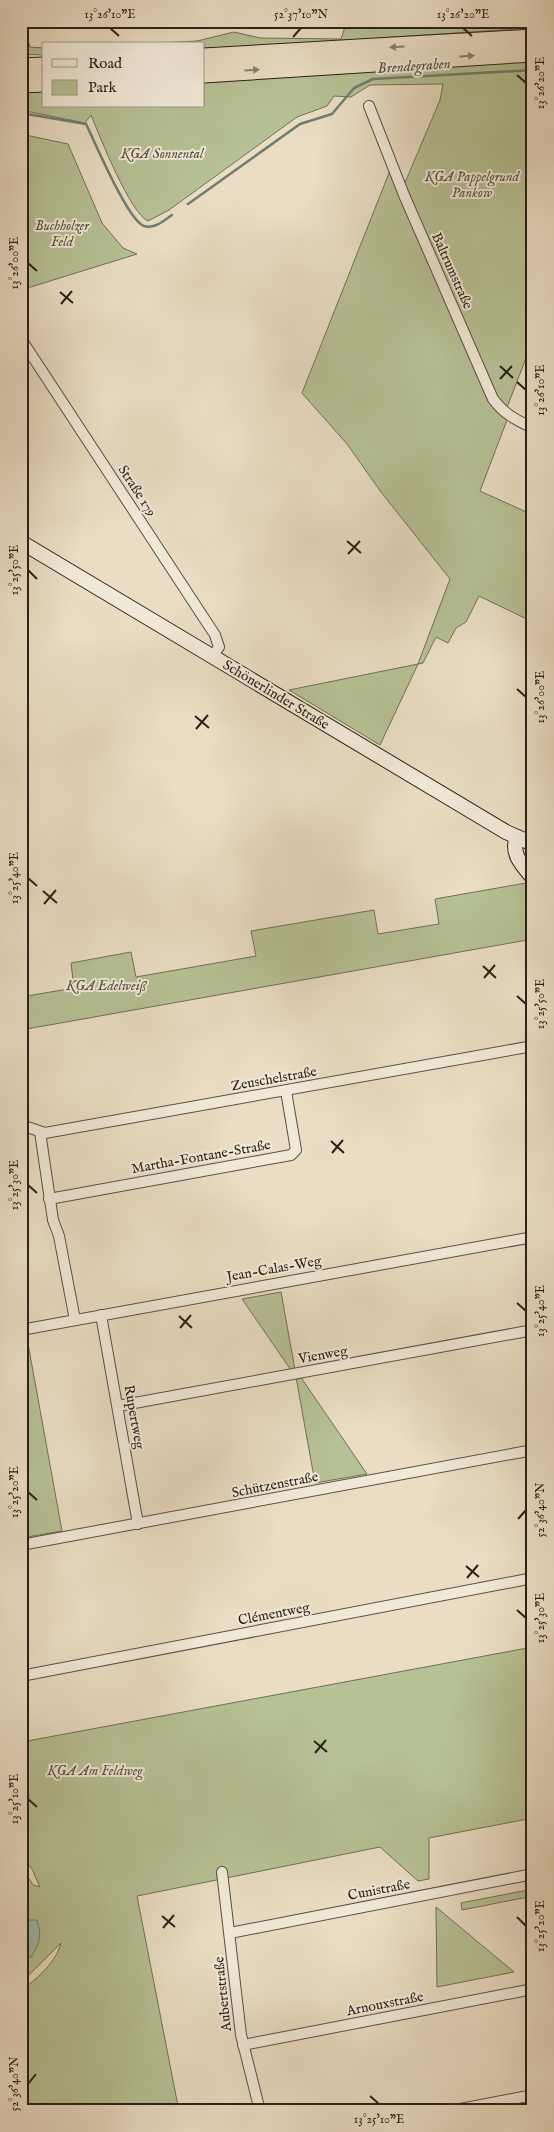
<svg xmlns="http://www.w3.org/2000/svg" width="554" height="2132" font-family="'IM FELL English',serif">
  <rect width="100%" height="100%" fill="#eaddc3"/>
  <filter id="stains"><feTurbulence type="fractalNoise" baseFrequency=".004" numOctaves="4"/><feColorMatrix values="0 0 0 0 .2 0 0 0 0 .09 0 0 0 0 .02 0 0 0 .5 -.17"/></filter>
  <radialGradient id="worn" r=".72"><stop offset=".6" stop-color="#630" stop-opacity="0"/><stop offset="1" stop-color="#630" stop-opacity=".3"/></radialGradient>
  <!-- green -->
  <g fill="#b6c195" stroke="#707057">
    <polygon points="21,21 23,21 30,47 44,48 44,55 21,54"/>
    <polygon points="347,21 533,21 533,28 378,38 376,43 204,48 204,44 140,44 197,41 234,32 260,38 341,39"/>
    <path d="M533,59v281l-27,70 -7,-6 -95,-219 36,-85 3,-16 -73,1 -19,12 -17,-1 -7,10 -30,11 -128,93 -21,11c-18,-8 -48,-84 -57,-106l-6,8 -64,-13v-20l23,-1v17h160v-27z"/>
    <polygon points="21,134 68,144 102,223 123,248 137,254 21,290"/>
    <polygon points="391,168 507,420 480,491 533,515 533,622 479,596 466,622 456,628 448,643 436,637 423,663 418,664 380,745 289,690 418,664 450,579 381,492 347,444 302,393"/>
    <polygon points="526,883 533,892 533,939 21,1030 21,997 74,988 71,963 131,952 136,977 256,956 251,931 374,910 378,934 439,924 435,899"/>
    <polygon points="281,1292 295,1370 291,1370 242,1299"/>
    <polygon points="27,1338 62,1531 21,1538 21,1339"/>
    <polygon points="300,1376 367,1474 315,1483 296,1377"/>
    <path d="M533,1647v171l-104,20v41l-11,2 -38,-34 -243,49 42,215h-158v-120c15,-12 35,-28 40,-48l-40,40v-24l10,-2 -3,-37 -7,3v-57l12,19 7,2 -8,-18 -11,-14v-115l1,2z"/>
    <polygon points="533,1889 533,1896 462,1910 461,1903"/>
    <polygon points="436,1907 514,1972 437,1987"/>
  </g>
  <!-- water -->
  <path fill="#9abdad" stroke="#6e7e72" d="M28,1920h9c5,15 3,23 -6,37l-10,2v-36z"/>
  <g fill="none" stroke-linecap="round" stroke-linejoin="round">
    <!-- stream -->
    <g stroke="#6e7e72" stroke-width="2.5">
      <path d="M21,113l65,11c9,18 42,97 58,102 11,3 19,-5 28,-11"/>
      <polyline points="188,204 300,124 332,114 354,88 373,79 533,70"/>
    </g>
    <!-- minor casing -->
    <g stroke="#5b4f44" stroke-width="12">
      <g id="minor">
        <path d="M369,106l35,89 89,204c11,15 23,21 40,29"/>
        <polyline points="23,342 215,635 219,647 212,657"/>
        <polyline points="21,1125 45,1133 533,1046"/>
        <polyline points="40,1132 53,1220 59,1236 75,1320"/>
        <polyline points="49,1199 291,1155 296,1150 286,1091"/>
        <polyline points="101,1315 138,1524"/>
        <polyline points="21,1330 533,1237"/>
        <polyline points="118,1406 533,1330"/>
        <polyline points="21,1545 533,1450"/>
        <polyline points="21,1676 533,1578"/>
        <polyline points="222,1872 241,2035 260,2111"/>
        <polyline points="230,1933 533,1874"/>
        <polyline points="243,2045 533,1989"/>
        <polyline points="450,2111 533,2095"/>
      </g>
    </g>
    <!-- secondary casing -->
    <g stroke="#2b2019" stroke-width="16">
      <g id="secondary">
        <polyline points="21,542 506,832 533,844"/>
        <path d="M517,837c-7,17 6,29 16,41"/>
      </g>
    </g>
    <!-- motorway casing -->
    <g stroke="#2b2019" stroke-width="21">
      <g id="motorway">
        <polyline points="204,58 533,39"/>
        <polyline points="21,68 44,67"/>
        <polyline points="204,73 533,52"/>
        <polyline points="21,83 44,82"/>
      </g>
    </g>
    <!-- minor -->
    <use href="#minor" stroke="#f1e9d8" stroke-width="10"/>
    <!-- secondary -->
    <use href="#secondary" stroke="#f1e9d8" stroke-width="14"/>
    <!-- motorway -->
    <use href="#motorway" stroke="#eaddc3" stroke-width="19"/>
  </g>
  <!-- one-way arrows -->
  <defs><path id="oneway-solid" d="M-6-.8H1V-3.2L6.5 0L1 3.2V.8H-6Z" transform="scale(1.25)"/></defs>
  <g fill="#8a7e6e">
    <use href="#oneway-solid" transform="translate(397 47) rotate(177)"/>
    <use href="#oneway-solid" transform="translate(467 56) rotate(-4)"/>
    <use href="#oneway-solid" transform="translate(252 70) rotate(-3)"/>
  </g>
  <!-- ticks -->
  <path fill="none" stroke="#2b2019" stroke-width="2" d="M110,28l9,8M463,28l9,8M293,37l8,-9M517,75l9,8M28,263l9,8M60,292l13,11M61,304l11,-13M500,366l13,12M500,379l12,-13M517,382l9,8M347,541l14,12M348,554l12,-13M28,570l9,9M517,689l9,8M195,716l14,12M196,729l12,-14M28,878l9,8M43,891l14,12M44,904l12,-14M483,966l13,12M484,978l11,-13M517,996l9,8M331,1141l13,12M332,1153l11,-13M28,1185l9,8M517,1303l9,8M179,1316l13,12M180,1328l11,-13M28,1492l9,8M518,1519l8,-9M466,1566l13,11M467,1578l11,-13M517,1610l9,8M314,1741l13,11M315,1753l11,-13M28,1799l9,8M162,1916l13,11M517,1917l9,9M163,1928l11,-13M28,2084l8,-10M370,2096l9,8"/>
  <g text-anchor="middle" dominant-baseline="central" stroke-width="4" stroke-linejoin="round" paint-order="stroke">
    <!-- park labels -->
    <g font-size="14" font-style="italic" fill="#55503e" stroke="#f1e9d8">
      <text x="162" y="154">KGA Sonnental</text>
      <text x="472" y="177">KGA Pappelgrund<tspan x="472" dy="16">Pankow</tspan></text>
      <text x="62" y="226">Buchholzer<tspan x="62" dy="16">Feld</tspan></text>
      <text x="106" y="986">KGA Edelweiß</text>
      <text x="95" y="1771">KGA Am Feldweg</text>
    </g>
    <!-- street labels -->
    <g font-size="14" fill="#2b2019" stroke="#f1e9d8">
      <text transform="translate(452 271) rotate(66)">Baltrumstraße</text>
      <text transform="translate(137 491) rotate(57)">Straße 179</text>
      <text transform="translate(276 695) rotate(31)">Schönerlinder Straße</text>
      <text transform="translate(274 1079) rotate(-10)">Zeuschelstraße</text>
      <text transform="translate(201 1157) rotate(-10)">Martha-Fontane-Straße</text>
      <text transform="translate(274 1269) rotate(-10)">Jean-Calas-Weg</text>
      <text transform="translate(323 1355) rotate(-10)">Vienweg</text>
      <text transform="translate(134 1417) rotate(80)">Rupertweg</text>
      <text transform="translate(275 1485) rotate(-11)">Schützenstraße</text>
      <text transform="translate(274 1614) rotate(-11)">Clémentweg</text>
      <text transform="translate(379 1890) rotate(-11)">Cunistraße</text>
      <text transform="translate(223 1994) rotate(-96)">Aubertstraße</text>
      <text transform="translate(385 2004) rotate(-11)">Arnouxstraße</text>
    </g>
    <!-- water labels -->
    <g font-size="15" font-style="italic" fill="#4c4f45" stroke="#f1e9d8">
      <text transform="translate(414 66) rotate(-4)">Brendegraben</text>
    </g>
  </g>
  <!-- margin -->
  <rect width="554" height="2132" fill="none" stroke="#eaddc3" stroke-width="55"/>
  <!-- legend -->
  <rect x="42" y="42" width="162" height="65" fill="#f1e9d8" stroke="#a2998c"/>
  <rect x="52" y="59" width="25" height="8" fill="#f1e9d8" stroke="#a2998c"/>
  <text x="88" y="68" font-size="15" fill="#2b2019">Road</text>
  <rect x="52" y="80" width="25" height="15" fill="#b6c195" stroke="#a2998c"/>
  <text x="88" y="92" font-size="15" fill="#2b2019">Park</text>
  <rect x="28" y="28" width="498" height="2076" fill="none" stroke="#2b2019" stroke-width="2"/>
  <g font-size="12" text-anchor="middle" fill="#2b2019">
    <text x="110" y="18">13°26'10"E</text>
    <text x="301" y="18">52°37'10"N</text>
    <text x="463" y="18">13°26'20"E</text>
    <text transform="translate(540 83) rotate(-90)" y="4">13°26'20"E</text>
    <text transform="translate(14 263) rotate(-90)" y="4">13°26'00"E</text>
    <text transform="translate(540 390) rotate(-90)" y="4">13°26'10"E</text>
    <text transform="translate(14 570) rotate(-90)" y="4">13°25'50"E</text>
    <text transform="translate(540 697) rotate(-90)" y="4">13°26'00"E</text>
    <text transform="translate(14 878) rotate(-90)" y="4">13°25'40"E</text>
    <text transform="translate(540 1004) rotate(-90)" y="4">13°25'50"E</text>
    <text transform="translate(14 1185) rotate(-90)" y="4">13°25'30"E</text>
    <text transform="translate(540 1311) rotate(-90)" y="4">13°25'40"E</text>
    <text transform="translate(14 1492) rotate(-90)" y="4">13°25'20"E</text>
    <text transform="translate(540 1510) rotate(-90)" y="4">52°36'40"N</text>
    <text transform="translate(540 1618) rotate(-90)" y="4">13°25'30"E</text>
    <text transform="translate(14 1799) rotate(-90)" y="4">13°25'10"E</text>
    <text transform="translate(540 1926) rotate(-90)" y="4">13°25'20"E</text>
    <text transform="translate(14 2084) rotate(-90)" y="4">52°36'40"N</text>
    <text x="379" y="2123">13°25'10"E</text>
  </g>
  <rect width="100%" height="100%" filter="url(#stains)"/>
  <rect width="100%" height="100%" fill="url(#worn)"/>
</svg>
